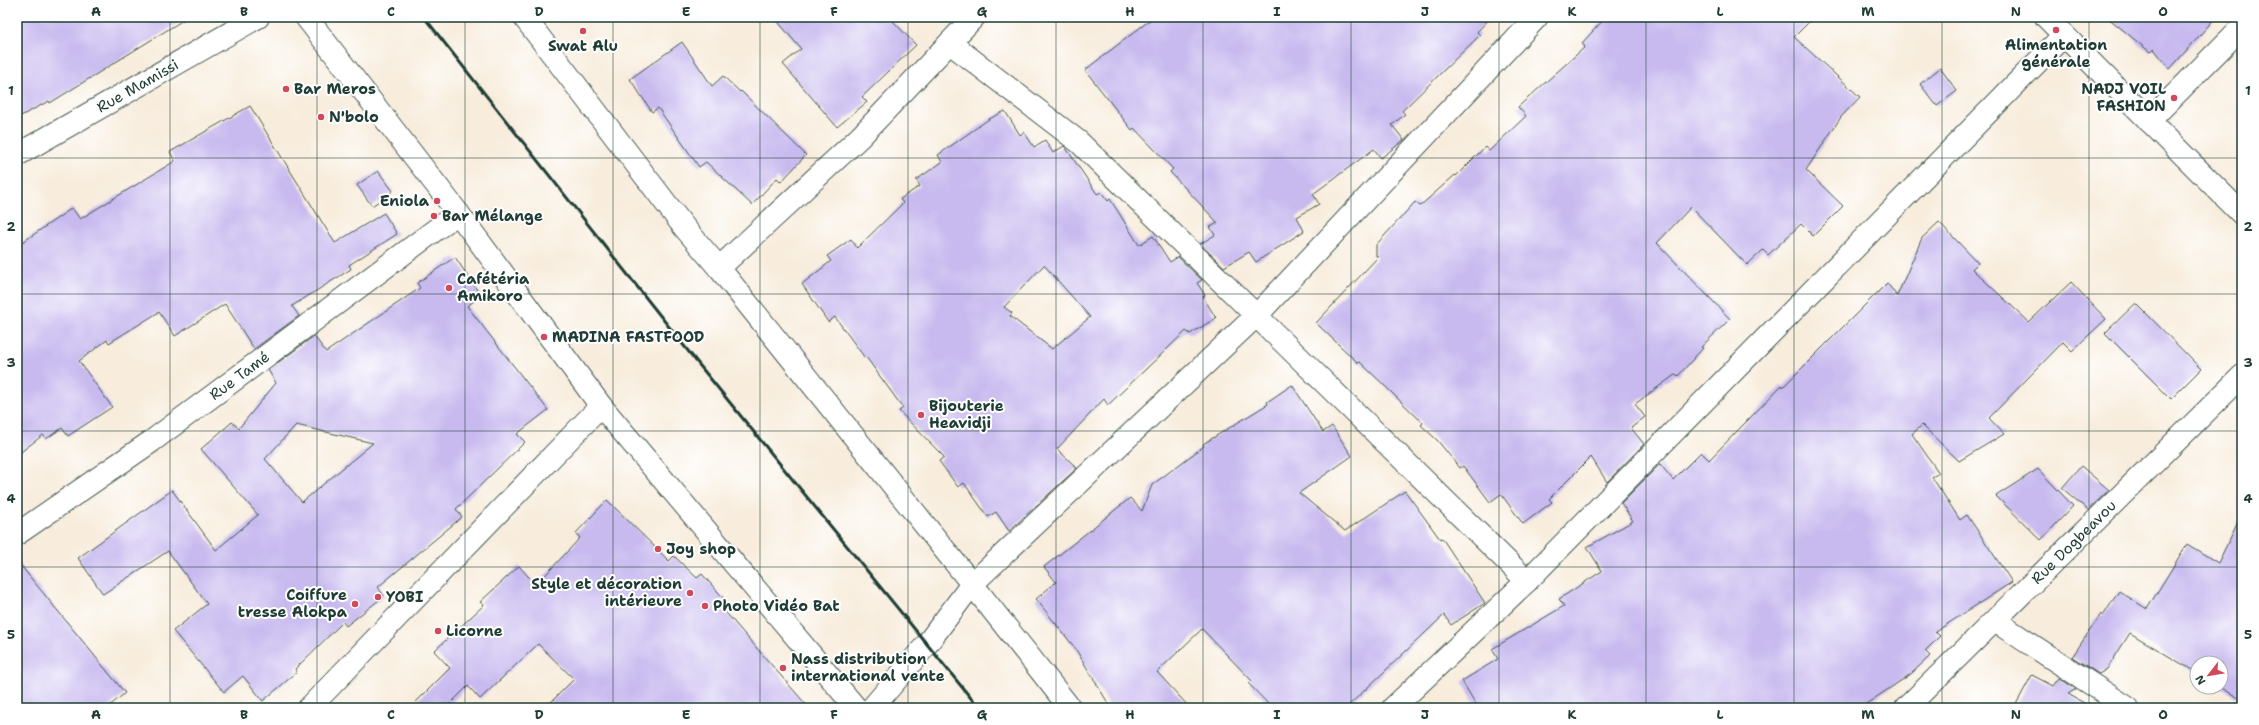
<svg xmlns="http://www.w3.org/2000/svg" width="2259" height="725" font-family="'Shantell Sans',sans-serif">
  <rect width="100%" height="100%" fill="#fff"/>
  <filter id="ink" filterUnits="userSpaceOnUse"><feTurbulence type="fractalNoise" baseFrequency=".025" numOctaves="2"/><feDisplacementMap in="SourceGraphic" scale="8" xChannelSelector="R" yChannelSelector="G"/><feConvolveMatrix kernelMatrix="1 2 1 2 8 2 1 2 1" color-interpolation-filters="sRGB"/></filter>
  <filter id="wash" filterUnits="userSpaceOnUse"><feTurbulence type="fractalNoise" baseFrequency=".012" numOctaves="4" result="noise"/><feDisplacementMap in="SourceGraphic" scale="16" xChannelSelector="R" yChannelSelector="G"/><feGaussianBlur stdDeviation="0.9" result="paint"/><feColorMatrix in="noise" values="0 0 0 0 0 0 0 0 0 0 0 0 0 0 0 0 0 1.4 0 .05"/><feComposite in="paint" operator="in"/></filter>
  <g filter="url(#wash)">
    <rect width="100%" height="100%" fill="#f8eddd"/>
    <g id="blocks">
      <!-- building -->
      <g fill="#c8baef" fill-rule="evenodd">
        <polygon points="17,17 188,17 50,103 49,101 17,118"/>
        <polygon points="774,17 889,17 916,45 862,97 867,102 837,127 783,64 801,49"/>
        <polygon points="1154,17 1491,17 1477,32 1480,35 1402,111 1405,114 1392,125 1404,140 1381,158 1374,149 1313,194 1319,204 1297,217 1304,231 1256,262 1249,252 1224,267 1200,244 1215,235 1210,227 1218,223 1170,172 1173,169 1134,128 1132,130 1085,70"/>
        <polygon points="1606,17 1814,17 1794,37 1860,97 1841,117 1806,170 1843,206 1813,236 1801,224 1768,255 1763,250 1747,265 1691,207 1657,243 1730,319 1701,347 1703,348 1678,376 1676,374 1635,404 1645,417 1631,428 1644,444 1607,482 1591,457 1549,499 1552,502 1523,524 1501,494 1490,502 1463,466 1460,468 1437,440 1421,425 1423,423 1360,362 1358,363 1316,323 1378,257 1376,256 1376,245 1415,202 1420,206 1455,175 1456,176 1485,147 1489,151 1526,116 1518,107 1585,47 1582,43"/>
        <polygon points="2107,17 2216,17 2170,69 2154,49 2150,52"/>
        <polygon points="682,42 712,86 723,76 740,92 741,91 806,155 781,182 777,178 752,205 706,162 699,167 658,108 652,112 630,79"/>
        <polygon points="1940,68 1957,91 1937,106 1920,84"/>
        <polygon points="250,106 335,243 384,213 397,234 349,265 351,269 292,306 299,316 254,349 225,304 175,336 159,312 109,343 107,340 79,361 112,407 68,436 62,428 46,439 43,435 17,455 17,246 72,208 80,219 175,161 170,152"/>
        <path d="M1005,111l15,24 4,-3 10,15 11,-7 8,13 11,-7 2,2 31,46 4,-2 7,9 2,-2 29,46 14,-9 17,26 8,-5 24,23 -5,3 8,12 -2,2 13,21 -26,16 -4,-3 -78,74 -4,-6 -47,50 20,19 -68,63 -13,-19 -8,5 -24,-34 -6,4 -19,-26 5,-4 -45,-46 4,-3 -37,-51 -1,1 -30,-41 -7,5 -26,-38 29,-23 -4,-5 24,-17 6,9 46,-45 -3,-4 20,-13 -4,-6 26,-18 -4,-7 51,-36zM1044,265l46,52 -38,32 -42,-33 2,-3 -8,-6z"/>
        <polygon points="378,171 393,191 372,206 357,185"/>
        <polygon points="1939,222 1978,263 1972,269 2029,322 2071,282 2106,319 2072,351 2063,342 1989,418 2004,434 1959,461 1922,425 1912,434 1939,473 1932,477 1960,520 1967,515 2012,582 1935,632 1940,636 1925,651 1930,656 1911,674 1860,708 1478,708 1462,681 1498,659 1492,649 1564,606 1559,599 1602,571 1587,547 1633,521 1621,503 1660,464 1673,480 1701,452 1709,460 1782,385 1783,387 1887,283 1897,296 1922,238"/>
        <path d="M455,257l26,39 -14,10 81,104 -31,24 8,8 -69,67 6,8 -84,70 6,9 -38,30 -3,-4 -48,47 2,3 -34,29 -20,-25 -19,16 -51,-61 34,-27 -39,-53 -65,43 -25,-36 94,-68 44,60 42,-35 -57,-66 31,-27 7,6 37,-45 -8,-13 46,-34 12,16 94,-64 -3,-5zM296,425l77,18 -71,59 -37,-43z"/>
        <polygon points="2136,303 2201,369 2171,399 2105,333"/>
        <polygon points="1292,385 1323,432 1332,426 1352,456 1299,493 1345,531 1405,491 1440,539 1442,538 1485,603 1451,625 1444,615 1346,708 1272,708 1249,684 1252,681 1202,629 1157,672 1190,708 1111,708 1075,648 1036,599 1056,582 1044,567 1130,498 1142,511 1152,485 1204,446 1203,444 1268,404 1267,402"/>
        <polygon points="2081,466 2109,490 2088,510 2062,488"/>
        <polygon points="2038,469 2073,506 2041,540 1996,496"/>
        <polygon points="607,500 669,561 674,556 697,578 702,574 727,602 721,607 809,708 545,708 574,679 538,644 480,699 468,686 446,708 410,708 450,668 434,651 484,605 480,602 519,566 536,585 580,538 576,533"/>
        <polygon points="2242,514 2242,700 2220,687 2221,663 2197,663 2197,673 2130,633 2107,669 2099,674 2072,657 2101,614 2103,616 2119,591 2147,609 2187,544 2218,563"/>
        <polygon points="17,561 125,693 107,708 17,708"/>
        <polygon points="2032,675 2053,686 2059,678 2076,689 2068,694 2093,708 2014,708"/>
      </g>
    </g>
  </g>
  <g filter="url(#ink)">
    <use href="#blocks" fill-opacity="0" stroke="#40574d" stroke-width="1"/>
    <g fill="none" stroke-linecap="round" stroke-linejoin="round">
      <!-- street casing -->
      <g stroke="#40574d" stroke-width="24">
        <g id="street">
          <polyline points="306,17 458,213 601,406"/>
          <polyline points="524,17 684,227 719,268"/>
          <polyline points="2046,17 2242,214"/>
          <polyline points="950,43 1079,142 1527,581"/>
          <polyline points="2149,121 2242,27"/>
          <path id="s1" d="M17,155l241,-138"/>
          <path id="s2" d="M17,534l135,-93 306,-228"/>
          <polyline points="1995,621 2128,708"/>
          <polyline points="1070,708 972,584 1257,315 1537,17"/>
          <polyline points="1393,708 1527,581 2064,35"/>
          <path id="s3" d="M1906,708l336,-332"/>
        </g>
      </g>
      <!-- secondary casing -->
      <g stroke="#40574d" stroke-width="24">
        <g id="secondary">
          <polyline points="309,708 601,406 856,708"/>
          <polyline points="872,708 927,644 972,584 719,268 860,137 974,17"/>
        </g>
      </g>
      <!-- street -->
      <use href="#street" stroke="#fff" stroke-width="22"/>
      <!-- secondary -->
      <use href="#secondary" stroke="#fff" stroke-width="22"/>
      <!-- rail -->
      <polyline stroke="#1f3d34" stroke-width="3" points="424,17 696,361 979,708"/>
    </g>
  </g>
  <!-- grid -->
  <path fill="none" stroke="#1f3d34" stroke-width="1" stroke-opacity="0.55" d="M170,17v691M317,17v691M465,17v691M613,17v691M760,17v691M908,17v691M1056,17v691M1203,17v691M1351,17v691M1499,17v691M1646,17v691M1794,17v691M1942,17v691M2089,17v691M17,158h2225M17,294h2225M17,431h2225M17,567h2225"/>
  <!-- markers -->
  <g fill="#d1495b" stroke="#fff" stroke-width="1.5">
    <circle cx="2056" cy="30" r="4"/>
    <circle cx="583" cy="31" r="4"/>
    <circle cx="286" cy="89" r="4"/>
    <circle cx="2174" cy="98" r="4"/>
    <circle cx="321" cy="117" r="4"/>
    <circle cx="437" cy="201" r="4"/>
    <circle cx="434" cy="216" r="4"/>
    <circle cx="449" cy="288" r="4"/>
    <circle cx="544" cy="337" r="4"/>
    <circle cx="921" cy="415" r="4"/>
    <circle cx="658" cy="549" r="4"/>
    <circle cx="690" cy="593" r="4"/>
    <circle cx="378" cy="597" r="4"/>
    <circle cx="355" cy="604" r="4"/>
    <circle cx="705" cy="606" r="4"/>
    <circle cx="438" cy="631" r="4"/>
    <circle cx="783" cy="668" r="4"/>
  </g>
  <g text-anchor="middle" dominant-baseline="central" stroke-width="4" stroke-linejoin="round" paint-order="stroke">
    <!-- poi labels -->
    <g font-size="15" font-weight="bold" fill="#1f3d34" stroke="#fff" text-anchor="start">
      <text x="2056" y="45" text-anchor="middle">Alimentation<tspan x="2056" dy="17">générale</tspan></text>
      <text x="583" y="46" text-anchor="middle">Swat Alu</text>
      <text x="294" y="89">Bar Meros</text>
      <text x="2166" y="89" text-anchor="end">NADJ VOIL<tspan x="2166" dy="17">FASHION</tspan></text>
      <text x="329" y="117">N'bolo</text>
      <text x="429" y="201" text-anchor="end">Eniola</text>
      <text x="442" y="216">Bar Mélange</text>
      <text x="457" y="279">Cafétéria<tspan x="457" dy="17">Amikoro</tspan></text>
      <text x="552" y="337">MADINA FASTFOOD</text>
      <text x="929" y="406">Bijouterie<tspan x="929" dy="17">Heavidji</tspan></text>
      <text x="666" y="549">Joy shop</text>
      <text x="682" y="584" text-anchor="end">Style et décoration<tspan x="682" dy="17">intérieure</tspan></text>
      <text x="347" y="595" text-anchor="end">Coiffure<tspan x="347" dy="17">tresse Alokpa</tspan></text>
      <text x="386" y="597">YOBI</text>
      <text x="713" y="606">Photo Vidéo Bat</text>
      <text x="446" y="631">Licorne</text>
      <text x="791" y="659">Nass distribution<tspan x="791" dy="17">international vente</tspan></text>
    </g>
    <!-- street labels -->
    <g font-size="15" fill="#1f3d34" stroke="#fff">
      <text stroke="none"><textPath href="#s1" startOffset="139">Rue Mamissi</textPath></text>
      <text stroke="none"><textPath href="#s2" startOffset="273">Rue Tamé</textPath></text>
      <text stroke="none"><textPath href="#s3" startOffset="236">Rue Dogbeavou</textPath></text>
    </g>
  </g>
  <!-- margin -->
  <rect width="2259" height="725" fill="none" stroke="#fff" stroke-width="44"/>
  <!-- north arrow -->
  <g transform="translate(2209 675) rotate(239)"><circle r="19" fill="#ffffff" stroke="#a5b1ae"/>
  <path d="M0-3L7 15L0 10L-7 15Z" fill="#d1495b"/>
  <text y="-6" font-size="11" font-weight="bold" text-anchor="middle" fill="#1f3d34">N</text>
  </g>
  <rect x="22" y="22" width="2215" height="681" fill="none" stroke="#1f3d34" stroke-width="1.5"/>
  <g font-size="13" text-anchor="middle" font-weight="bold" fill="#1f3d34">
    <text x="96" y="16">A</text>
    <text x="244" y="16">B</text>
    <text x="391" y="16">C</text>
    <text x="539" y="16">D</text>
    <text x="686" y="16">E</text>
    <text x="834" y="16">F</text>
    <text x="982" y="16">G</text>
    <text x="1130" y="16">H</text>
    <text x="1277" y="16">I</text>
    <text x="1425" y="16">J</text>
    <text x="1572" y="16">K</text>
    <text x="1720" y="16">L</text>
    <text x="1868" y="16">M</text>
    <text x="2016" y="16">N</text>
    <text x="2163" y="16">O</text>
    <text x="11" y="95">1</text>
    <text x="2248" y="95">1</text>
    <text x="11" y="231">2</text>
    <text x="2248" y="231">2</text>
    <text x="11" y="367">3</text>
    <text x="2248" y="367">3</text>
    <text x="11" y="503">4</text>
    <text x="2248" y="503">4</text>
    <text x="11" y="639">5</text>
    <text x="2248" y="639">5</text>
    <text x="96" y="719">A</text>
    <text x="244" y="719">B</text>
    <text x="391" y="719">C</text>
    <text x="539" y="719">D</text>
    <text x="686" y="719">E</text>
    <text x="834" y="719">F</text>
    <text x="982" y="719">G</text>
    <text x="1130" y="719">H</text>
    <text x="1277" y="719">I</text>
    <text x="1425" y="719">J</text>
    <text x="1572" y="719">K</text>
    <text x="1720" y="719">L</text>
    <text x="1868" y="719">M</text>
    <text x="2016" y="719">N</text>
    <text x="2163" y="719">O</text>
  </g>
</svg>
